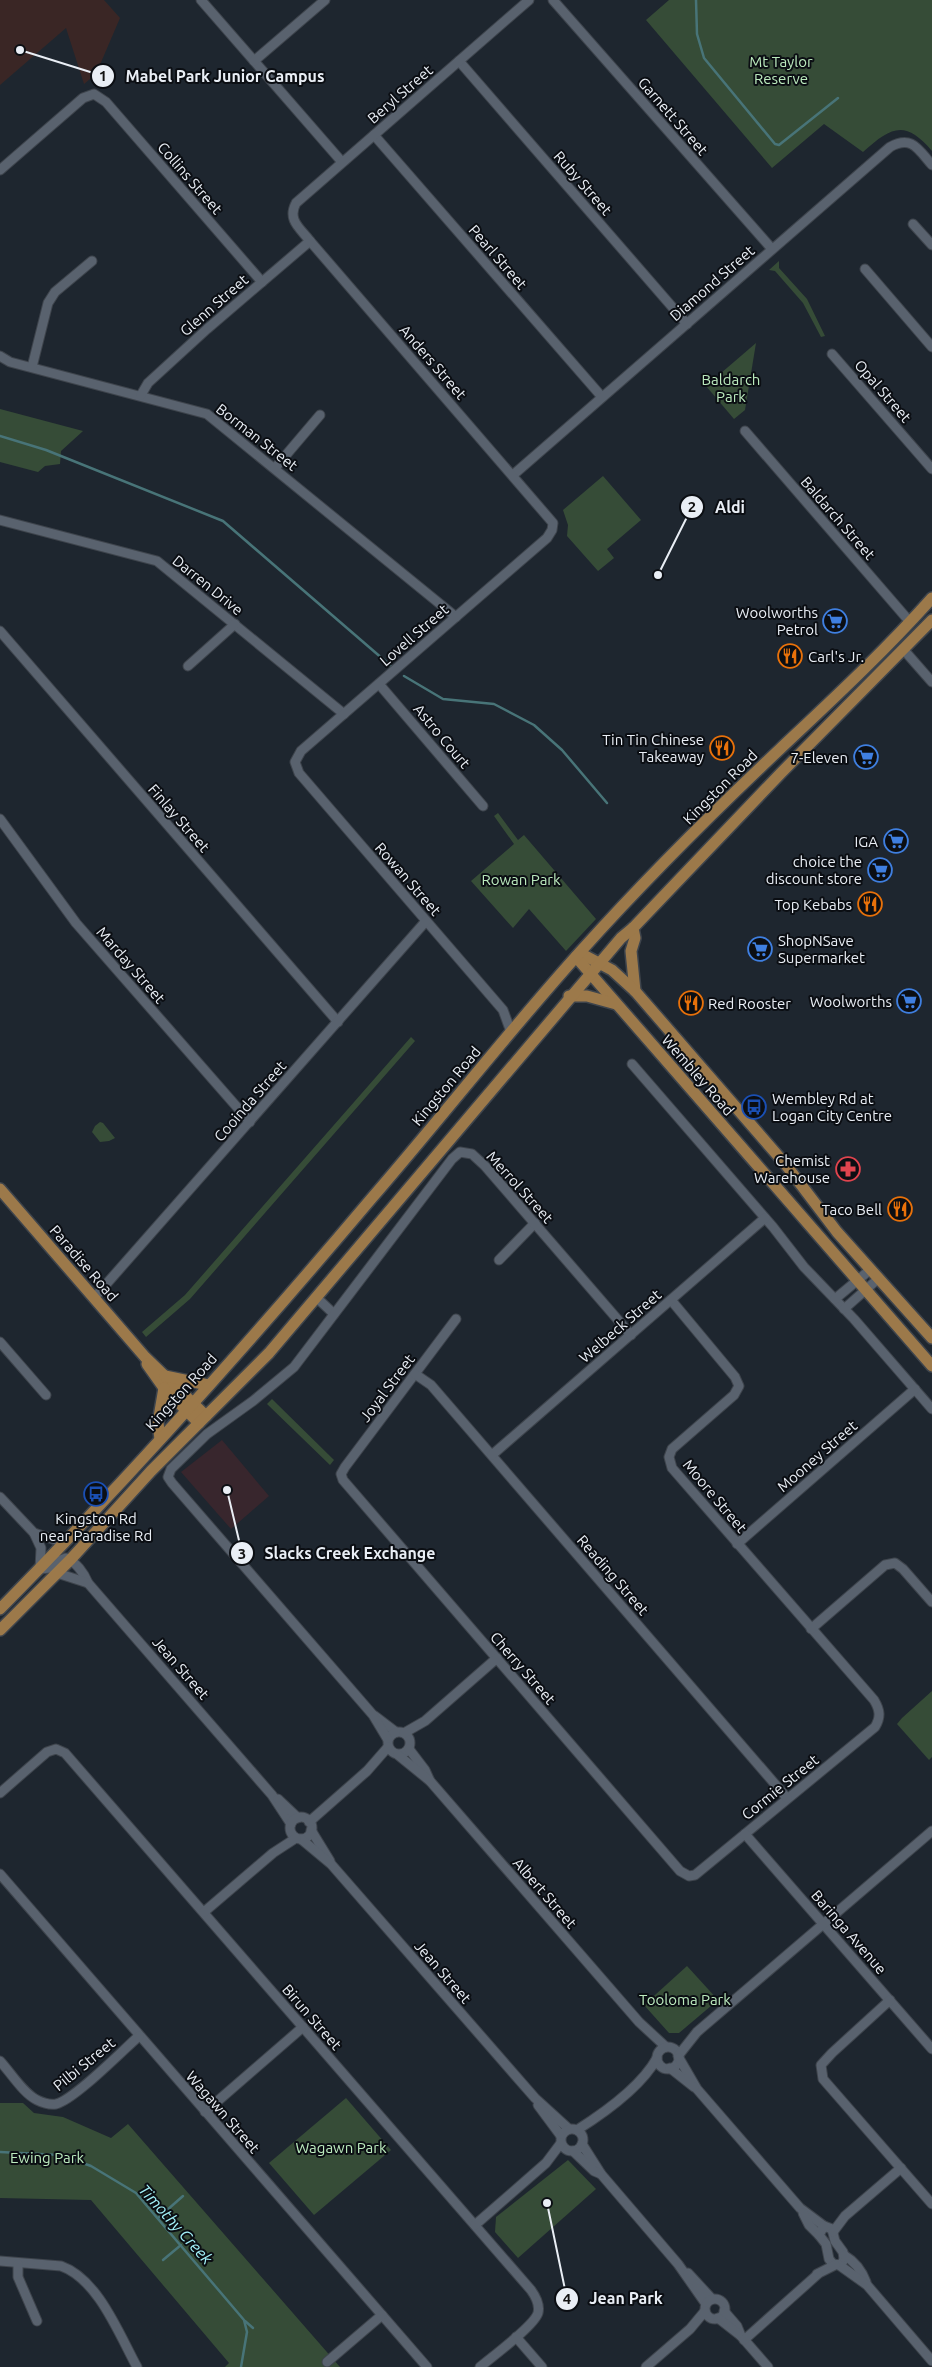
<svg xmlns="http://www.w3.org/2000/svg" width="932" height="2367" font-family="Ubuntu,sans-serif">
  <rect width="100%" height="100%" fill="#1e262f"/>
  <!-- industrial -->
  <polygon fill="#38262d" points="222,1440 269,1496 231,1529 181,1472"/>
  <!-- education -->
  <polygon fill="#3a2625" points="0,0 104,0 120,18 96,74 84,84 66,28 0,85"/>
  <!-- green -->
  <g fill="#364c37">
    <path d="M669,0h263v151c-27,-32 -41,-24 -69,1l-39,-28 -52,44 -126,-148z"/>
    <polygon points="779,261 779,268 807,299 825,336 821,337 803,303 775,271 769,270"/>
    <polygon points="756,343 745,410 734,419 706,386"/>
    <polygon points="0,409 83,431 61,451 60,464 45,466 38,472 0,462"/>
    <polygon points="603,476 641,520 607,549 614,558 598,571 567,536 568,525 563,510"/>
    <polygon points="498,813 518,840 524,835 596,919 566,951 529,909 513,928 471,881 514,844 494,816"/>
    <polygon points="411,1037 415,1041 190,1299 146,1337 142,1332 185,1295"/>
    <polygon points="100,1122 103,1123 115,1138 109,1141 100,1142 92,1132 95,1126"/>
    <polygon points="272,1399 334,1460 330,1465 267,1404"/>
    <polygon points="932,1691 932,1757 929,1760 897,1724 902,1718"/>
    <polygon points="687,1966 718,2000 679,2033 669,2033 644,2005"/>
    <polygon points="346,2098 391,2150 314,2215 269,2163"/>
    <polygon points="0,2103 23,2103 34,2113 63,2117 111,2138 128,2124 340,2367 225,2367 229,2363 91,2200 0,2198"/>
    <polygon points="568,2160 596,2189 518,2258 495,2232 496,2217"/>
  </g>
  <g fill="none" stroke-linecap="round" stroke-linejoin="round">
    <!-- stream -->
    <g stroke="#487478" stroke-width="2.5">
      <polyline points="696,0 697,34 704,58 775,144 779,145 838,98"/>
      <polyline points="0,436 46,450 223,521 391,666"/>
      <polyline points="404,676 443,699 494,704 534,725 562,750 607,803"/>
      <polyline points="0,2152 60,2155 91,2166 136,2193 244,2320 247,2332 241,2367"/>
      <polyline points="158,2218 183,2196"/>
      <polyline points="163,2260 181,2245"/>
      <polyline points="245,2321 253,2328"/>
    </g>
    <!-- minor casing -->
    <g stroke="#3e444c" stroke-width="11">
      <g id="minor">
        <polyline points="201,0 342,162"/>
        <polyline points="553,0 772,249"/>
        <polyline points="254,61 325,0"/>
        <polyline points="459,61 687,324"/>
        <polyline points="374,135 602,397"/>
        <polyline points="0,170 83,98 94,94 106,102 262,282"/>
        <polyline points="913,224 932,245"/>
        <polyline points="865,269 932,347"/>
        <polyline points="832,354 932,469"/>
        <polyline points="0,356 10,362 207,414 456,617"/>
        <polyline points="32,367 48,303 55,292 92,261"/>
        <polyline points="141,395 148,383 207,329 310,241"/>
        <polyline points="745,431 910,622"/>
        <polyline points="275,468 320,415"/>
        <path d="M513,475l377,-328c22,-12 28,2 42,18"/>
        <polyline points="0,520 157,561 344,714"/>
        <polyline points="0,631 338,1022"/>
        <polyline points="903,649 932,682"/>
        <polyline points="188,666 235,624"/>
        <polyline points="379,684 483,806"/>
        <polyline points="0,819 76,923 250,1122"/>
        <path d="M511,1032l-8,-22 -204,-237 -4,-11 6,-11 246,-213 5,-8 1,-7 -243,-282c-10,-13 -23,-21 -14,-38l233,-203"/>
        <polyline points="632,1064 773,1227 804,1267 854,1319 932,1409"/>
        <polyline points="499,1260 535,1223"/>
        <polyline points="316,1297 334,1314"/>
        <polyline points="94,1298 426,921"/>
        <polyline points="835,1299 871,1269"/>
        <polyline points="844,1309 879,1278"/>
        <path d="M456,1319l-111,148 -4,7 2,6 337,391 9,5 6,-1 180,-148c6,-10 5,-17 -1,-27l-202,-232 -3,-11 3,-8 62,-54 5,-9 -4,-9 -64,-77"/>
        <polyline points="0,1342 46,1395"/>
        <polyline points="415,1374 431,1385 787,1798"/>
        <polyline points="492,1455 765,1218"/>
        <polyline points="0,1497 34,1533 65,1543"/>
        <path d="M34,1533l7,15 -1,21 10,-1 8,-7 8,-3c10,4 18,15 22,25l184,212 19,29"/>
        <polyline points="737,1544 915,1389"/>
        <polyline points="57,1573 88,1583"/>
        <polyline points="811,1629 885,1565 895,1563 903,1569 932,1602"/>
        <polyline points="375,1716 396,1732"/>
        <circle cx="399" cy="1743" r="11"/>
        <polyline points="404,1733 425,1721 497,1658"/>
        <polyline points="388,1740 373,1715 172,1483 168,1477 171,1469 207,1434 253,1401 294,1367 452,1159 460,1152 472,1154 485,1166 631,1335"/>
        <polyline points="409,1749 425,1770 430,1781"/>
        <polyline points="398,1755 430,1781 639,2022 666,2047"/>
        <path d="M0,1793l47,-41 9,-3 9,4 466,537c5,7 9,15 7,23 -4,13 -45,43 -58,54"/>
        <polyline points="278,1799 298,1818"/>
        <circle cx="301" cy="1828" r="11"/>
        <polyline points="309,1822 367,1771 388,1747"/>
        <polyline points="311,1830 330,1861"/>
        <polyline points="745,1834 932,2049"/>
        <polyline points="301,1839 331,1864 535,2098 569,2129"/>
        <polyline points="0,1874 427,2367"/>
        <polyline points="204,1912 273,1853 296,1838"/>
        <polyline points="890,2000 832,2053 821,2065 823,2079 932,2204"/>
        <circle cx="668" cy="2058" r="11"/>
        <polyline points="678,2056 697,2032 932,1831"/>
        <polyline points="679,2058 697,2089 800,2208 824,2226"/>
        <path d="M0,2061c11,12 23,32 37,39 6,3 12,5 19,4 18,-4 67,-54 83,-68"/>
        <polyline points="670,2068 694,2087"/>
        <polyline points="538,2105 561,2136"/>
        <polyline points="205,2112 303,2027"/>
        <circle cx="572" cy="2140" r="11"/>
        <path d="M577,2130c27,-17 64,-43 80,-72"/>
        <polyline points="582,2144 601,2174 678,2264 706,2304"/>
        <polyline points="573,2151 594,2171 601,2174"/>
        <polyline points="803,2213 809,2225 819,2235"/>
        <polyline points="475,2225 546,2163 561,2143"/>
        <polygon points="824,2226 832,2229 835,2241 843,2252 844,2259 841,2265 833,2264 829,2259 826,2244 819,2235"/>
        <polyline points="833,2232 845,2216 901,2168"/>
        <path d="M844,2255c10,6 18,16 22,27"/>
        <path d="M0,2261l61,5c37,13 58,68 76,101"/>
        <polyline points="18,2264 18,2277 37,2321"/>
        <polyline points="839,2265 867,2285 932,2361"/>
        <polyline points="688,2273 712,2299"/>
        <polyline points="817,2274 835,2265"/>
        <circle cx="715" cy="2309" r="10"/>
        <polyline points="724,2311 737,2326 741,2336"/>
        <polyline points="718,2318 741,2336 768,2367"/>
        <polyline points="516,2337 542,2367"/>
        <polyline points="744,2340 818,2274"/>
        <polyline points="327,2362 382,2315"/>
        <polyline points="646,2367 690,2329 705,2311"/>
      </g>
    </g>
    <!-- major casing -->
    <g stroke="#3e444c" stroke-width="14">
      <g id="major">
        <polyline points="633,928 635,938 631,951 635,991"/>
        <polyline points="580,953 612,970 635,991 786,1165 837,1232 932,1338"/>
        <polyline points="576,957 932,1366"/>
        <polyline points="569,996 587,996 616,1004"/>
        <polyline points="0,1189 145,1357 206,1416"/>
        <polyline points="147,1364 164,1388 199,1423"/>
        <polyline points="165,1376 208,1385"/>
        <polyline points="160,1439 158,1423 164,1388"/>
        <path d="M0,1609c129,-131 252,-269 371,-410 71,-82 137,-167 210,-248 62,-69 131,-138 199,-202 52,-49 104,-97 152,-151"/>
        <polyline points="0,1630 71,1559 151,1471 269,1353 621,938 633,928 781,773 932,620"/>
      </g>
    </g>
    <!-- minor -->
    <use href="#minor" stroke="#59626e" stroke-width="9"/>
    <!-- major -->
    <use href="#major" stroke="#9c794a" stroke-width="11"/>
  </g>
  <!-- icons -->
  <defs>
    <g id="supermarket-ring" transform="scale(1.25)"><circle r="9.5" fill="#0b0e13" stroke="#3f7fe0" stroke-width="1.5"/><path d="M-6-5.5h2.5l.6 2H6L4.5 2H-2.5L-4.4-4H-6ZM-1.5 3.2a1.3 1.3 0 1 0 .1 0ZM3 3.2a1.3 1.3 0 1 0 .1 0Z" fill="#3f7fe0"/></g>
    <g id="restaurant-ring" transform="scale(1.25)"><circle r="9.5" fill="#0b0e13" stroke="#e8710a" stroke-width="1.5"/><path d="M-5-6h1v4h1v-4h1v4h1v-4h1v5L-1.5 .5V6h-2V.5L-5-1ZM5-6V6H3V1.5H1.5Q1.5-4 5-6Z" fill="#e8710a"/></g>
    <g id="bus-ring" transform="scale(1.25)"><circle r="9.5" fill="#0b0e13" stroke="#1a4fb4" stroke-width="1.5"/><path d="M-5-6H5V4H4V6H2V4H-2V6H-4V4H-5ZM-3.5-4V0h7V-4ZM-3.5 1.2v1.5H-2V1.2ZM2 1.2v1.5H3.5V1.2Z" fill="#1a4fb4"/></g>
    <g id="pharmacy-ring" transform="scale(1.25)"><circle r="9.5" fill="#0b0e13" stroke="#e0444e" stroke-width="1.5"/><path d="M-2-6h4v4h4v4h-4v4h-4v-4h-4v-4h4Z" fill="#e0444e"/></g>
  </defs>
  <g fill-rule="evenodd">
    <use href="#supermarket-ring" x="835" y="621"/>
    <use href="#restaurant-ring" x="790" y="656"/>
    <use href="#restaurant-ring" x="722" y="748"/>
    <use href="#supermarket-ring" x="866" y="757"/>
    <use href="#supermarket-ring" x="896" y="841"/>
    <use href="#supermarket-ring" x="880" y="870"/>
    <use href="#restaurant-ring" x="870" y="904"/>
    <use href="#supermarket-ring" x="760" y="949"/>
    <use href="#supermarket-ring" x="909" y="1001"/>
    <use href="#restaurant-ring" x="691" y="1003"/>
    <use href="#bus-ring" x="754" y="1107"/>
    <use href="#pharmacy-ring" x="848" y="1169"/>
    <use href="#restaurant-ring" x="900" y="1209"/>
    <use href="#bus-ring" x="96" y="1494"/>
  </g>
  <g text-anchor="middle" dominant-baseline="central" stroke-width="4" stroke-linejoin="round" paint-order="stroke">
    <!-- park labels -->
    <g font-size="15" fill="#bcebbe" stroke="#0b0e13">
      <text x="781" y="61">Mt Taylor<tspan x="781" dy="17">Reserve</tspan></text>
      <text x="731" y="379">Baldarch<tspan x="731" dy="17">Park</tspan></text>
      <text x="521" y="879">Rowan Park</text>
      <text x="685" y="1999">Tooloma Park</text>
      <text x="341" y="2147">Wagawn Park</text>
      <text x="47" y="2157">Ewing Park</text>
    </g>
    <!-- street labels -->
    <g font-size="15" fill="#e9eef5" stroke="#0b0e13">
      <text transform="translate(400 94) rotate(-41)">Beryl Street</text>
      <text transform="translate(673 116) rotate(49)">Garnett Street</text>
      <text transform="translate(190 178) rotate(49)">Collins Street</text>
      <text transform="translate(583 183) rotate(49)">Ruby Street</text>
      <text transform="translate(498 257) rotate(49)">Pearl Street</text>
      <text transform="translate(712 283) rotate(-41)">Diamond Street</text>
      <text transform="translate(214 305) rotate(-41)">Glenn Street</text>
      <text transform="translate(433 362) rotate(49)">Anders Street</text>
      <text transform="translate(883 391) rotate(49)">Opal Street</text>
      <text transform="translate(257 437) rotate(38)">Borman Street</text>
      <text transform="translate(838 518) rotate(49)">Baldarch Street</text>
      <text transform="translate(208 585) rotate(39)">Darren Drive</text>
      <text transform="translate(414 635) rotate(-41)">Lovell Street</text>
      <text transform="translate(442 736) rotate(50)">Astro Court</text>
      <text transform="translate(720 787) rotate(-45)">Kingston Road</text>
      <text transform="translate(179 818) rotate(49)">Finlay Street</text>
      <text transform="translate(408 879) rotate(49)">Rowan Street</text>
      <text transform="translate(131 965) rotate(49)">Marday Street</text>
      <text transform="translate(698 1075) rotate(49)">Wembley Road</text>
      <text transform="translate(446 1086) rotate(-50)">Kingston Road</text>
      <text transform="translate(250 1101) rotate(-49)">Cooinda Street</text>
      <text transform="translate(520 1187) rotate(48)">Merrol Street</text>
      <text transform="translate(84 1263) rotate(49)">Paradise Road</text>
      <text transform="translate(620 1326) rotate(-41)">Welbeck Street</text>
      <text transform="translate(387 1388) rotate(-53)">Joyal Street</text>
      <text transform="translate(181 1392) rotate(-48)">Kingston Road</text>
      <text transform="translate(817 1456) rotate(-41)">Mooney Street</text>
      <text transform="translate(715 1496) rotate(50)">Moore Street</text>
      <text transform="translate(613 1575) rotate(49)">Reading Street</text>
      <text transform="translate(181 1668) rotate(49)">Jean Street</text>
      <text transform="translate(523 1668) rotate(49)">Cherry Street</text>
      <text transform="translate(780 1787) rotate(-39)">Cormie Street</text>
      <text transform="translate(545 1893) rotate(49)">Albert Street</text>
      <text transform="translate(849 1932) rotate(49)">Baringa Avenue</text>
      <text transform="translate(443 1972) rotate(49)">Jean Street</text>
      <text transform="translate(312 2017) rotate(49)">Birun Street</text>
      <text transform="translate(84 2064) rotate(-39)">Pilbi Street</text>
      <text transform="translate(223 2112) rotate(49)">Wagawn Street</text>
    </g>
    <!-- poi labels -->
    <g font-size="15" fill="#e9eef5" stroke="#0b0e13" text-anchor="end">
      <text x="818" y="612">Woolworths<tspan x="818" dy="17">Petrol</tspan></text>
      <text x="808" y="656" text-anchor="start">Carl's Jr.</text>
      <text x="704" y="739">Tin Tin Chinese<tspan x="704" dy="17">Takeaway</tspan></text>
      <text x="848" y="757">7-Eleven</text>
      <text x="878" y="841">IGA</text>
      <text x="862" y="861">choice the<tspan x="862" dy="17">discount store</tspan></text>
      <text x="852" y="904">Top Kebabs</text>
      <text x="778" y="940" text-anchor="start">ShopNSave<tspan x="778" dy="17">Supermarket</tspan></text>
      <text x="892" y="1001">Woolworths</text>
      <text x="708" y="1003" text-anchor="start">Red Rooster</text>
      <text x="772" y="1098" text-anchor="start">Wembley Rd at<tspan x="772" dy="17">Logan City Centre</tspan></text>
      <text x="830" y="1160">Chemist<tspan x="830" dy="17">Warehouse</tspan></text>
      <text x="882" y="1209">Taco Bell</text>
      <text x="96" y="1518" text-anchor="middle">Kingston Rd<tspan x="96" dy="17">near Paradise Rd</tspan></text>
    </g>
    <!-- water labels -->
    <g font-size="16" font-style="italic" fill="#a4f4fb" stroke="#0b0e13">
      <text transform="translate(176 2224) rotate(48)">Timothy Creek</text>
    </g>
  </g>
  <!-- callouts -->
  <path fill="none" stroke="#e9eef5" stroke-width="2" d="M20 50L103 76M658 575L692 507M227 1490L242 1553M547 2203L567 2299"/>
  <g fill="#e9eef5" stroke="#0b0e13" stroke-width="2">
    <circle cx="20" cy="50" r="5"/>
    <circle cx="658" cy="575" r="5"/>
    <circle cx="227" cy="1490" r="5"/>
    <circle cx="547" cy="2203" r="5"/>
    <circle cx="103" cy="76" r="12"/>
    <circle cx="692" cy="507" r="12"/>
    <circle cx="242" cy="1553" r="12"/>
    <circle cx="567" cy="2299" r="12"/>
  </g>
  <g font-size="15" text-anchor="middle" font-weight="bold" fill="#111">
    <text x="103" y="81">1</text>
    <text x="692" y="512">2</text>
    <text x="242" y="1559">3</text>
    <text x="567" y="2304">4</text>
  </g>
  <g font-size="16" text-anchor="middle" font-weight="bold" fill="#e9eef5" stroke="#0b0e13" stroke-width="4" stroke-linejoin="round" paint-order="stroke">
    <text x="225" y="82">Mabel Park Junior Campus</text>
    <text x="730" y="513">Aldi</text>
    <text x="350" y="1559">Slacks Creek Exchange</text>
    <text x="626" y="2304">Jean Park</text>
  </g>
</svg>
